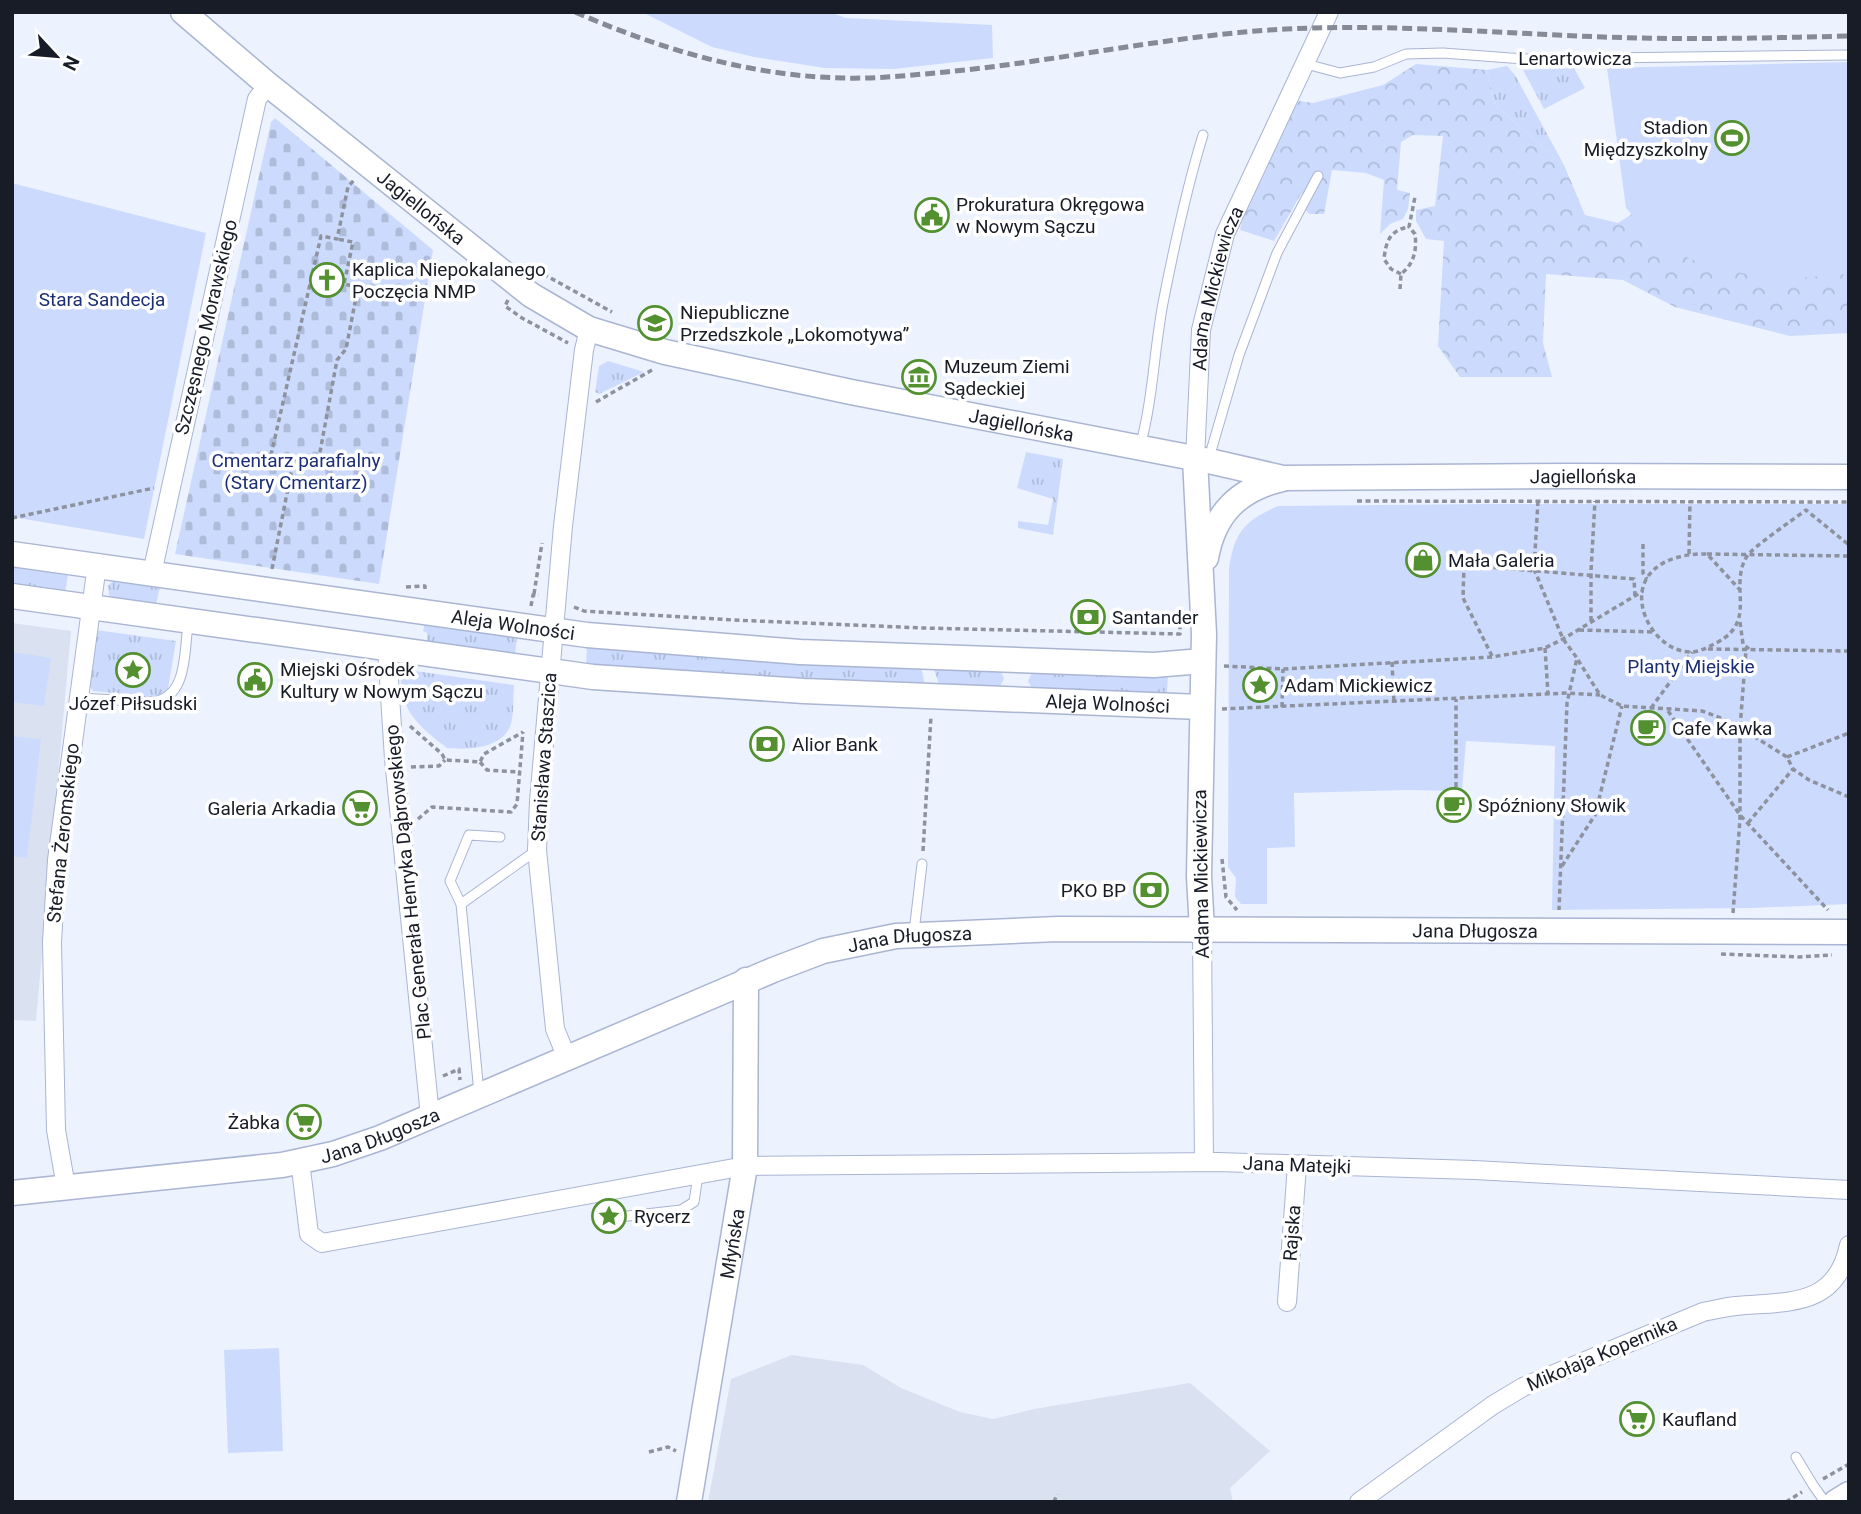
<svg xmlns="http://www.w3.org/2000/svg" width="1861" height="1514" font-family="Roboto,sans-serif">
  <defs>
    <pattern id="grass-tufts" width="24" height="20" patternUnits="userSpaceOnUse" patternTransform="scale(1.75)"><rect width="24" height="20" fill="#ccdbfd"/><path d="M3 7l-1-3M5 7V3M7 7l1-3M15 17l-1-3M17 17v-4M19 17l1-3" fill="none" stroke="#aebbd9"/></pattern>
    <pattern id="forest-crowns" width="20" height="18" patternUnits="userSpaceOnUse" patternTransform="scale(1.75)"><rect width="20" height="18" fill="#ccdbfd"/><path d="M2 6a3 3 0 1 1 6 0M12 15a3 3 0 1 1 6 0" fill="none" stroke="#aebbd9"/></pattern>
    <pattern id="cemetery-stones" width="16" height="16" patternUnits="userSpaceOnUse" patternTransform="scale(1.75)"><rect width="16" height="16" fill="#ccdbfd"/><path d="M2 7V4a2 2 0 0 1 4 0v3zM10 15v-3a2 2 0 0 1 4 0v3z" fill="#aebbd9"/></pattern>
  </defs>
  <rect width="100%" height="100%" fill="#edf2ff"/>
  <!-- built -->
  <g fill="#dae1f0">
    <polygon points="12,623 71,631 36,1021 12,1020"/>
    <polygon points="792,1355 863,1365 901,1388 960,1412 993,1419 1034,1409 1190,1383 1270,1451 1230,1488 1233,1502 708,1502 731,1379"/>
  </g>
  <!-- grass -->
  <g fill="url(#grass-tufts)">
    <polygon points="1507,66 1515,75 1564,165 1495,105 1487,70"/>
    <polygon points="1574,68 1585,88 1544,109 1523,70"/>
    <polygon points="608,361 644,372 599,394 595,392 599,366"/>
    <polygon points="1026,452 1063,459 1053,535 1018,528 1018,521 1048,525 1053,499 1017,488"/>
    <polygon points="12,566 68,575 65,593 12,585"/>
    <polygon points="114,580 160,586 156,605 112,599 109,595 108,586"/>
    <polygon points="425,622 517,636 515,655 427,643 427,633 423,631"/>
    <polygon points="96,630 176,641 167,694 159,698 93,691 88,684"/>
    <polygon points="587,645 921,666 925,686 730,678 586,666"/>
    <polygon points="933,667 1001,671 1004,679 1000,686 994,689 940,686"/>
    <path d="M401,669l113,16c-1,12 0,28 -3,39 -8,25 -44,26 -64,24 -30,-23 -49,-39 -46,-79z"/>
    <polygon points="1032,672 1168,674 1167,694 1032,688 1028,681"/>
  </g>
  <!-- forest -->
  <polygon fill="url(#forest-crowns)" points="1416,64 1487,70 1495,105 1564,165 1585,215 1618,223 1638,210 1849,267 1849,333 1790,336 1675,307 1623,280 1546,274 1543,343 1552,377 1460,377 1438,346 1444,241 1426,239 1416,221 1416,210 1435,206 1443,136 1413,135 1401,142 1397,190 1410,193 1408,209 1403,219 1390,224 1380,234 1384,180 1366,173 1332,170 1324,214 1309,214 1305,209 1315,189 1301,194 1274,241 1240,230 1245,208 1289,114 1299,101 1313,103 1383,85"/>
  <!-- cemetery -->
  <polygon fill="url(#cemetery-stones)" points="275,118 433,250 379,584 175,554 271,122"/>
  <!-- green -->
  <g fill="#ccdbfd">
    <polygon points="642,12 829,12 846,18 992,25 993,58 894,69 825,68 754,57 712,47"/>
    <polygon points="1849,62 1849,274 1769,280 1698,262 1658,245 1626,208 1607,68"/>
    <polygon points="12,183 206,233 144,539 12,517"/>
    <path d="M1488,504h361v400l-97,4 -200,2 3,-164 -89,-5 -4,50 -55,-1 -113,3 1,54 -28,1v56h-26l-6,-7 1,-19 -8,-11 1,-298c5,-37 16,-49 49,-63z"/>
    <polygon points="12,652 51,658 44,706 12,702"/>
    <polygon points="12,736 41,739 27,858 12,856"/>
    <polygon points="279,1348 283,1451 228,1453 224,1350"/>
  </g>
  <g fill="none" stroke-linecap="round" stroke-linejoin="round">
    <!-- lane casing -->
    <g stroke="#a9b5d2" stroke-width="11">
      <g id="lane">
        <polyline points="1306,64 1340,73 1374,67 1406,54 1443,53 1524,59 1849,55"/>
        <path d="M1140,447c13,-48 14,-96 23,-144 11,-56 23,-113 40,-168"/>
        <polyline points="1209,458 1239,355 1277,253 1318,176"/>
        <path d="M79,698l73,4c36,-4 32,-50 36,-78"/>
        <polyline points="461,904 537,850"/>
        <polyline points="914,932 922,864"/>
        <polyline points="479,1093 461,904 450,881 469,835 500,837"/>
        <polyline points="619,1217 681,1210 694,1202 698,1175"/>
        <polyline points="1796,1457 1813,1485 1825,1502"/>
      </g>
    </g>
    <!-- street casing -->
    <g stroke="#a9b5d2" stroke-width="20">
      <g id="street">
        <path id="s1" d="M1195,459l6,-129 24,-96 104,-222"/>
        <polyline points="152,573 257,99 268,85"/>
        <polyline points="387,648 394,759 430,1116"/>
        <polyline points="1202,930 1204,1162"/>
        <polyline points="567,1058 555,1029 537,850 539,801 563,526 584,350 589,329"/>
        <polyline points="300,1161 309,1234 322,1243 745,1166 1218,1162 1474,1170 1849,1190"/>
        <polyline points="66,1187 56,1130 52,942 57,860 97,565"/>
        <polyline points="1287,1302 1297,1165"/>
        <path d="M1359,1502l134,-97 30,-18 180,-75c11,-2 22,-5 33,-6 52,-5 100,2 113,-61"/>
      </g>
    </g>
    <!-- secondary casing -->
    <g stroke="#a9b5d2" stroke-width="27">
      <g id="secondary">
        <path id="s2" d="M183,12l83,71 265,212 58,34 76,23 186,40 358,69 74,17 287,-2 279,1"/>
        <polyline points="1195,459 1204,634 1199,876 1202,930"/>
        <path id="s3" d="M12,554l575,81 213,17 354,13 48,-4"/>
        <path d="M1206,558c8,-45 33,-69 76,-79"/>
        <path id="s4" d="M12,596l581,81 211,14 397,16"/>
        <path id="s5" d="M12,1193l270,-28 51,-11 47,-16 393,-168 50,-19 73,-15 162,-7 791,3"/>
        <path id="s6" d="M689,1502l56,-336 1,-186"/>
        <polyline points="1836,1502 1849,1494"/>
      </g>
    </g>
    <!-- path -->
    <g stroke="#8d929e" stroke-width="3.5" stroke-dasharray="5 3.5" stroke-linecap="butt">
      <polyline points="536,270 612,312"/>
      <path d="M1401,274l-10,-5 -7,-10c2,-18 6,-29 25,-32"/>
      <path d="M1400,289l1,-15c13,-10 16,-24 14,-40l-6,-7 6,-30"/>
      <polyline points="508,300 505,306 522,318 568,343"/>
      <polyline points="596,402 652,370"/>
      <polyline points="295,459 318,463 337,360 346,349 358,287 344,284 353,242 337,239"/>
      <polyline points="1357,501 1849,502"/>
      <polyline points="1538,501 1534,569 1563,639 1577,658 1567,703 1559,910"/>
      <polyline points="12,518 154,488"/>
      <polyline points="1643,544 1643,573 1647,579"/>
      <polyline points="1689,554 1690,501"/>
      <polyline points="1707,554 1849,556"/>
      <polyline points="272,569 294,458 271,455 321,236 337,239 348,187 354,180"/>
      <polyline points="406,587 425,586 425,590"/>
      <path d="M1741,591l-34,-37c-22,-1 -54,6 -63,30 -11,30 18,70 49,68 9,-1 17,-6 25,-10 40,-22 10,-55 29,-86 6,-9 47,-37 59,-46l43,35"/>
      <polyline points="534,594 542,543"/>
      <polyline points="531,606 533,595 539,595"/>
      <polyline points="574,607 584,611 733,620 924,628 1180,634 1180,622"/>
      <polyline points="1591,621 1591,571 1595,501"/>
      <polyline points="1740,622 1743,644 1749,649"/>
      <polyline points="1579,630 1654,632"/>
      <polyline points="1545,648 1548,694"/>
      <polyline points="1708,649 1849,651"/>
      <polyline points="1492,656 1463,598 1464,565 1634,579 1635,596"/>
      <polyline points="1578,660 1600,695 1622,706 1702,711 1729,721 1787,757 1793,769 1809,780 1849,797"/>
      <polyline points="1392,662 1394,702"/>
      <polyline points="1224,666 1283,669 1492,657 1527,651 1545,648 1563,639 1643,591"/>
      <polyline points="1282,707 1283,669"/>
      <polyline points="1651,708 1692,652"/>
      <polyline points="1222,709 1568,693 1600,695"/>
      <polyline points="1668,711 1740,815 1828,910"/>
      <polyline points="410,726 442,754 445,760 480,762 484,754 523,732"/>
      <polyline points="1787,757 1849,733"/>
      <polyline points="480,762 487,770 520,772"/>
      <polyline points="411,767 439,766 445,760"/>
      <polyline points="1456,787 1456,699"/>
      <polyline points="418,819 432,807 511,812 517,804 523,732"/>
      <polyline points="1748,823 1793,769"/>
      <polyline points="923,851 931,716"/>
      <polyline points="1222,859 1226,897 1237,910"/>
      <polyline points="1562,866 1595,815 1622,706"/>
      <polyline points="1733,913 1740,819 1740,728 1746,650"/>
      <polyline points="1721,954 1799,957 1832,955"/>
      <polyline points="443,1076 459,1069 460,1080"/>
      <polyline points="649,1452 668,1447 676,1451"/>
      <polyline points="1823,1479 1849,1464"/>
      <polyline points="1054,1502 1057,1494"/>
      <polyline points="1786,1502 1802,1492"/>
    </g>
    <!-- lane -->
    <use href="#lane" stroke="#fff" stroke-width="9"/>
    <!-- street -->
    <use href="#street" stroke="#fff" stroke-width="18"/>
    <!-- secondary -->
    <use href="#secondary" stroke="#fff" stroke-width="24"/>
    <!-- rail -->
    <path stroke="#868a96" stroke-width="5" stroke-dasharray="10 5" stroke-linecap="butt" d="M575,12c85,37 174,64 268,66 34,1 69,-3 103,-6 114,-11 226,-37 340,-43 106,-5 212,4 317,8 82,3 164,1 246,-1"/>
  </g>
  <!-- icons -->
  <defs>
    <g id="stadium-ring" transform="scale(1.75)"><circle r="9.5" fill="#fff" stroke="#539030" stroke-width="1.5"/><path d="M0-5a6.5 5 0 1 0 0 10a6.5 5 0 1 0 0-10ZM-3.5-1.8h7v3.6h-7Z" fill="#539030"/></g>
    <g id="civic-ring" transform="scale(1.75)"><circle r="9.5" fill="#fff" stroke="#539030" stroke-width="1.5"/><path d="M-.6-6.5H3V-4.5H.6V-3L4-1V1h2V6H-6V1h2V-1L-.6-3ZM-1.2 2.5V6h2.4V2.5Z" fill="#539030"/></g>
    <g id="church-ring" transform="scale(1.75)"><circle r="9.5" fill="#fff" stroke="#539030" stroke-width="1.5"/><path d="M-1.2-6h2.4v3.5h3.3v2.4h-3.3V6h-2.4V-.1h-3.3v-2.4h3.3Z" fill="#539030"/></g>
    <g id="school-ring" transform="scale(1.75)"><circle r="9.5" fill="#fff" stroke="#539030" stroke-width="1.5"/><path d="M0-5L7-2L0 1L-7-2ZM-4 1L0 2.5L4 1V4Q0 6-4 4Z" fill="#539030"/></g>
    <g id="museum-ring" transform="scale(1.75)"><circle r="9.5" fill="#fff" stroke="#539030" stroke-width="1.5"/><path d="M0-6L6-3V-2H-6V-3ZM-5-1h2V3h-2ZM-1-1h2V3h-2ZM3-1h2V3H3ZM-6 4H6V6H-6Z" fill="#539030"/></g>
    <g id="shop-ring" transform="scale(1.75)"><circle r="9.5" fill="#fff" stroke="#539030" stroke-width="1.5"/><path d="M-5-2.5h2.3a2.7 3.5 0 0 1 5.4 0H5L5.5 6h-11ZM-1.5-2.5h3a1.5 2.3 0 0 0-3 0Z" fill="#539030"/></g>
    <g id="bank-ring" transform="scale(1.75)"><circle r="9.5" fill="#fff" stroke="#539030" stroke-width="1.5"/><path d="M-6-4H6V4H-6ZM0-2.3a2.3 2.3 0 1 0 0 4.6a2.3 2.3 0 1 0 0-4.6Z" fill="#539030"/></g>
    <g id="sight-ring" transform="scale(1.75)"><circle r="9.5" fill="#fff" stroke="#539030" stroke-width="1.5"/><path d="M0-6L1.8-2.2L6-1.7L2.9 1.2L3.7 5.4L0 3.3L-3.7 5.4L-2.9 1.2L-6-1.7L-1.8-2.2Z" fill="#539030"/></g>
    <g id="cafe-ring" transform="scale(1.75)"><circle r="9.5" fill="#fff" stroke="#539030" stroke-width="1.5"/><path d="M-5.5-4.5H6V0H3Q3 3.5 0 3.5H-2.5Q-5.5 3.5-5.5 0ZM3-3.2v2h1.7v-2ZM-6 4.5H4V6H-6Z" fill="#539030"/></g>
    <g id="supermarket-ring" transform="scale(1.75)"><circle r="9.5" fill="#fff" stroke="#539030" stroke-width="1.5"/><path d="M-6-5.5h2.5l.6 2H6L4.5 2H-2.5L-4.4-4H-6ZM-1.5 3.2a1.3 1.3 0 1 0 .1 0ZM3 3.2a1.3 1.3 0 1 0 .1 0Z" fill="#539030"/></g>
  </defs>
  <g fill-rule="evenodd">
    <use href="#stadium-ring" x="1732" y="138"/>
    <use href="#civic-ring" x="932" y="215"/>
    <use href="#church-ring" x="327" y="280"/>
    <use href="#school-ring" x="655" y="323"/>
    <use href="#museum-ring" x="919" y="377"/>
    <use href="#shop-ring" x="1423" y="560"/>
    <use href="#bank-ring" x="1088" y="617"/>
    <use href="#sight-ring" x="133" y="670"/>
    <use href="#civic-ring" x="255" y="680"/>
    <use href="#sight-ring" x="1260" y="685"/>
    <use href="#cafe-ring" x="1648" y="728"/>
    <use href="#bank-ring" x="767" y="744"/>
    <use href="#cafe-ring" x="1454" y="805"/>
    <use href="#supermarket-ring" x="360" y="808"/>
    <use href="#bank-ring" x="1151" y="890"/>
    <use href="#supermarket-ring" x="304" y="1122"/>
    <use href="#sight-ring" x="609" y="1216"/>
    <use href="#supermarket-ring" x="1637" y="1419"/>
  </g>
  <g text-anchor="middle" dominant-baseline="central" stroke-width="7" stroke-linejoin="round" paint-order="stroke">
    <!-- street labels -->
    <g font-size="19" fill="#181c27" stroke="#fff">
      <text x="1575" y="58">Lenartowicza</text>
      <text stroke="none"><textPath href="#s2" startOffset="308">Jagiellońska</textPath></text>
      <text stroke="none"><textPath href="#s1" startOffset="173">Adama Mickiewicza</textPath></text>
      <text transform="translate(206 327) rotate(-77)">Szczęsnego Morawskiego</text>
      <text stroke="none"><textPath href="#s2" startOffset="959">Jagiellońska</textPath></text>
      <text stroke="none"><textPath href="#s2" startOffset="1526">Jagiellońska</textPath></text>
      <text stroke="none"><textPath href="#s3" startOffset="506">Aleja Wolności</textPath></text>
      <text stroke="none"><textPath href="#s4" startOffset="1102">Aleja Wolności</textPath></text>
      <text transform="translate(544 757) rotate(-86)">Stanisława Staszica</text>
      <text transform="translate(63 833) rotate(-84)">Stefana Żeromskiego</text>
      <text transform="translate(1201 874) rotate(-91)">Adama Mickiewicza</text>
      <text transform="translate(408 882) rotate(-96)">Plac Generała Henryka Dąbrowskiego</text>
      <text stroke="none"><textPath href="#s5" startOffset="1508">Jana Długosza</textPath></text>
      <text stroke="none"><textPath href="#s5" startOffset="942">Jana Długosza</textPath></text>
      <text stroke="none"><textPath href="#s5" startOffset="374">Jana Długosza</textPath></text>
      <text transform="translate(1297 1165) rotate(2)">Jana Matejki</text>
      <text transform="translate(1292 1233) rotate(-86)">Rajska</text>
      <text stroke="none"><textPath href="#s6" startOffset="262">Młyńska</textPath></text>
      <text transform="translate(1602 1354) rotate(-23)">Mikołaja Kopernika</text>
    </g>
    <!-- poi labels -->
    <g font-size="19" fill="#181c27" stroke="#fff" text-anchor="start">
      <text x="1708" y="127" text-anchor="end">Stadion<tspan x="1708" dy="22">Międzyszkolny</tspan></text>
      <text x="956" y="204">Prokuratura Okręgowa<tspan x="956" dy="22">w Nowym Sączu</tspan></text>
      <text x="352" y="269">Kaplica Niepokalanego<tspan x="352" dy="22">Poczęcia NMP</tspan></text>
      <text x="680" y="312">Niepubliczne<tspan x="680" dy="22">Przedszkole „Lokomotywa”</tspan></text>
      <text x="944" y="366">Muzeum Ziemi<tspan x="944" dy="22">Sądeckiej</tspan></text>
      <text x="1448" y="560">Mała Galeria</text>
      <text x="1112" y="617">Santander</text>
      <text x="280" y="669">Miejski Ośrodek<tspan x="280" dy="22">Kultury w Nowym Sączu</tspan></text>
      <text x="1284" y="685">Adam Mickiewicz</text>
      <text x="133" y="703" text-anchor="middle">Józef Piłsudski</text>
      <text x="1672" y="728">Cafe Kawka</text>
      <text x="792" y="744">Alior Bank</text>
      <text x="1478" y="805">Spóźniony Słowik</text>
      <text x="336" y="808" text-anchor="end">Galeria Arkadia</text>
      <text x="1126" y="890" text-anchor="end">PKO BP</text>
      <text x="280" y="1122" text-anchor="end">Żabka</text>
      <text x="634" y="1216">Rycerz</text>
      <text x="1662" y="1419">Kaufland</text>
    </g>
    <!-- park labels -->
    <g font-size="19" fill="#1b2e76" stroke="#fff">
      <text x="102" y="299">Stara Sandecja</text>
      <text x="296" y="460">Cmentarz parafialny<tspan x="296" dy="22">(Stary Cmentarz)</tspan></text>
      <text x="1691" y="666">Planty Miejskie</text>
    </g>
  </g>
  <!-- border -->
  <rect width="1861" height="1514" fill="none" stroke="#181c27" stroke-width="28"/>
  <!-- north arrow -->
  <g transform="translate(56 56) rotate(116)" stroke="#ffffff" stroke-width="5" paint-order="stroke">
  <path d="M0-5L12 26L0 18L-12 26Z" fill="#181c27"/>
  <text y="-10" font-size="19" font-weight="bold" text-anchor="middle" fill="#181c27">N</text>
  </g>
</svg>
